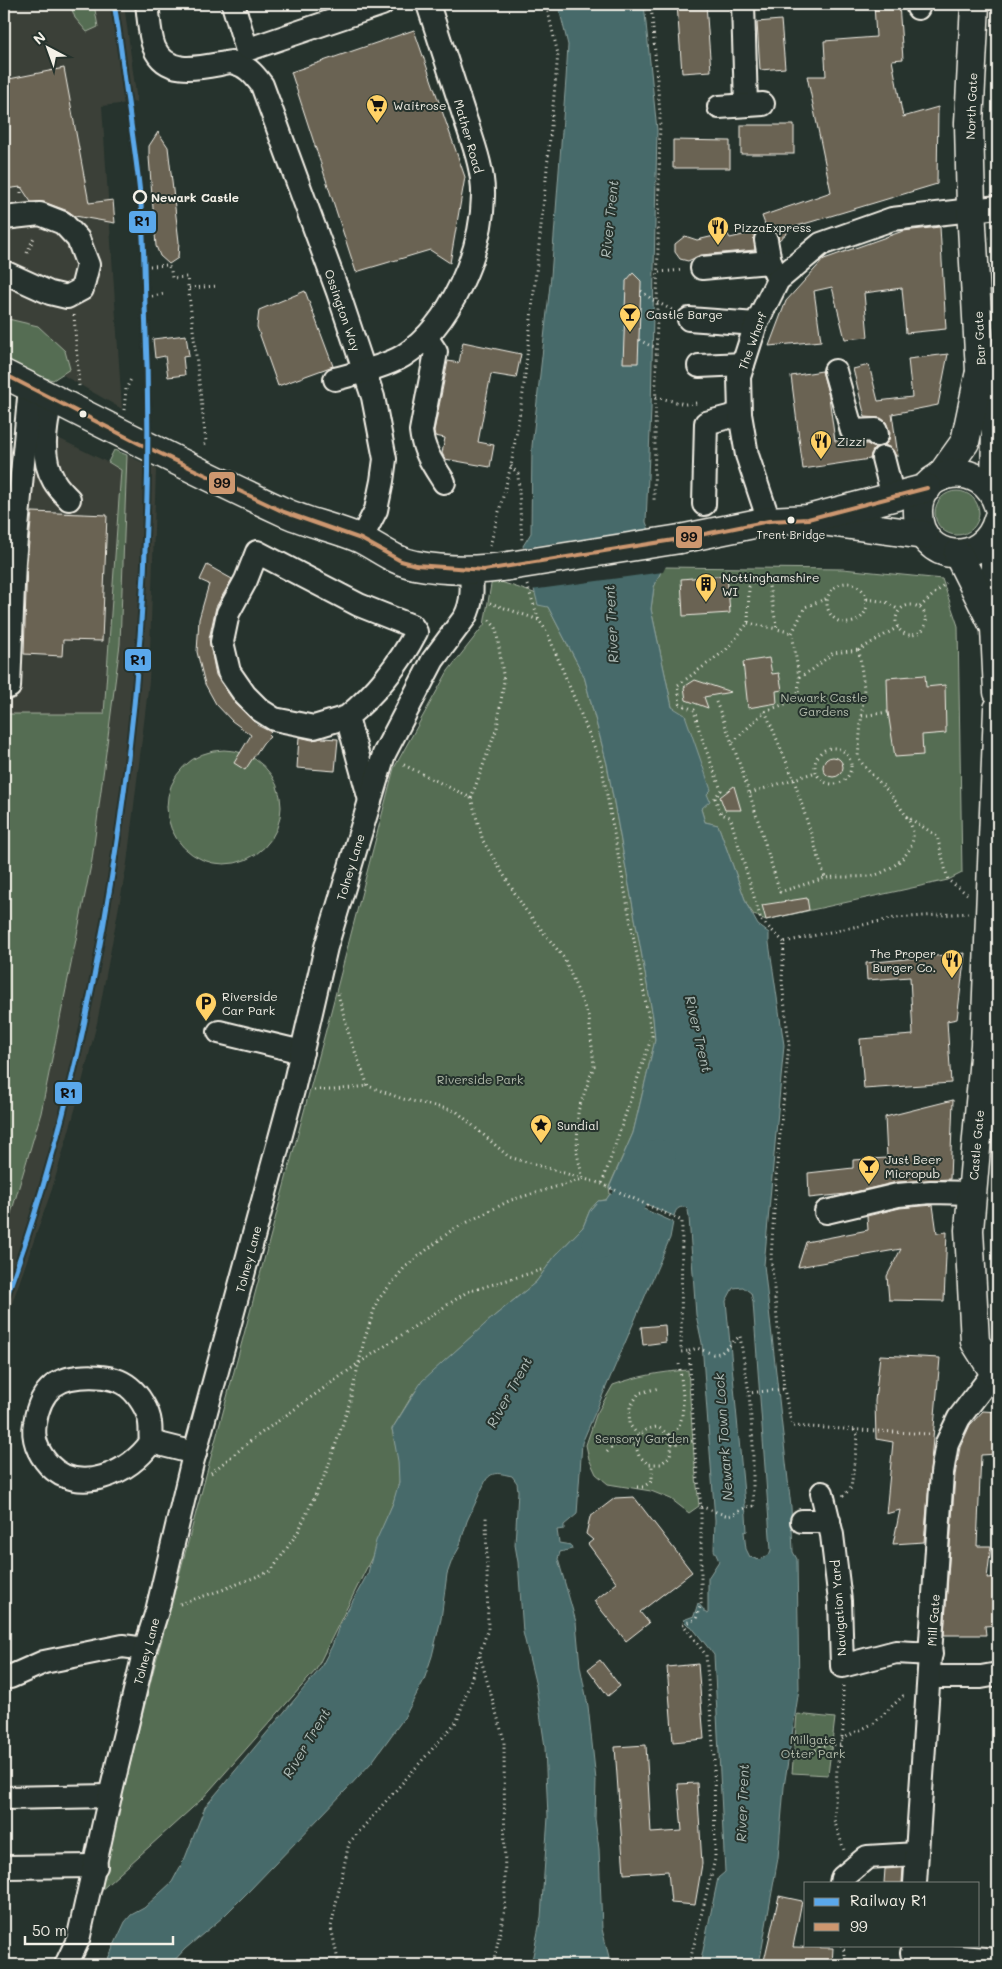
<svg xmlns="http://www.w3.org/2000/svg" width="1002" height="1969" font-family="Mali,sans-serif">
  <rect width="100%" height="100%" fill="#26332d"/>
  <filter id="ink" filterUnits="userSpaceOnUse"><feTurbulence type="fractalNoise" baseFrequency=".02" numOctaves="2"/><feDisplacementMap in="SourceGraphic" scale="10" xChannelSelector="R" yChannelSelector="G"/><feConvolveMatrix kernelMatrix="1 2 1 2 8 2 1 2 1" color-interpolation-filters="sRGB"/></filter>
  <g filter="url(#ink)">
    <!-- built -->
    <g fill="#3b4138">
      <polygon points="4,4 91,4 97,21 94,4 124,4 137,102 102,106 122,409 4,341"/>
      <polygon points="15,417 121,469 104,714 4,714 4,548 6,547"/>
      <polygon points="127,455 156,469 149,681 127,863 97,1023 75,1110 52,1189 4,1326 4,1237 41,1113 92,860 120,644"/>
    </g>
    <!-- green -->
    <g fill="#556d53" stroke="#a4af9e">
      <polygon points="70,4 94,4 98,27 87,32 75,18"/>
      <polygon points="4,318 38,326 65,351 70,369 53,380 4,367"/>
      <polygon points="114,450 127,455 120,644 92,860 41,1113 4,1237 4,714 104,714 121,470 108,462"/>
      <circle cx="957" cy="513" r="22"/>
      <polygon points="663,567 843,569 942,579 958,626 962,873 948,880 766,920 754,915 747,905 718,825 705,822 701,809 709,801 672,707 651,609 654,587"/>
      <path d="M492,579l42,14 14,14 36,69 23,88 46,253 2,23 -22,93 -24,54 1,7 -4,6 -8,1 -8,9 -7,17 -28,29 -19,26 -43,35 -55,50 -25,27 -21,35c3,17 10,37 7,54 -5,25 -20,46 -25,70l-58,117 -114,129 -104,94 55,-221 177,-657 64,-247 54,-97 36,-46z"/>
      <circle cx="224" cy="807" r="57"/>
      <path d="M688,1370l6,87 5,49 -10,7 -18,-14 -20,-8 -43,-7 -12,-10 -7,-15 -3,-14 10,-30 17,-30c25,-9 48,-13 75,-15z"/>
      <polygon points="797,1714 835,1718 828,1775 792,1773"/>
    </g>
    <!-- water -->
    <g fill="#466a6a" stroke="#8ca09c" fill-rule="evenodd">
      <path d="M558,4h86l13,126 -6,279 -5,113 17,45 -9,20 -3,22 21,98 13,8 26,75 -4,4 3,7 -9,8 4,13 13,3 29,80 11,20 11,8v10l15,102 -20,220 27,242 2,45 4,7 2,130 -15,98 -6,71 -19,107h-59l18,-87 7,-6 -11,-217 -23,-29h-2l-6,-6 11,-4 4,-13 6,7v2l4,2v-36l11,-17 -5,-11 1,-30 -13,-177 -6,-28 -7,-98 -1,-7 -3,-3c-7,0 -9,2 -11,9l-65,-28 24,-55 22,-93 -2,-23 -46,-253 -23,-88 -36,-69 -10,-2 -15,-59 8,-13 1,-87 19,-170 15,-197 2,-34zM743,1287l8,6 2,9 18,248 -2,5 -10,5 -9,-3 -4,-8 -2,-17 3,-1 -1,-16 -20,-214 7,-13z"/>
      <path d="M610,1194l63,28 -3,16 -88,205 -5,71 -13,11v4l-7,1 2,13 12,2 1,4 -12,3 -2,7 18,63 4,44 8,40 8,74 -1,39 4,30 3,80 9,36h-80l10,-48 7,-100 -3,-70 -9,-61 -13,-54 -5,-70 -3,-17 3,-54 -1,-8 -5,-7c-11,-2 -19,-6 -26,4l-19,41 -8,27 -7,12 -5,14 -6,45 -9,37 -8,24 -20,38 -32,44 -27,29 -97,101 -25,25 -38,32 -15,16h-65l20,-43 6,-7 13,-7 28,-26 13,-24 20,-51 115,-138 12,-23 7,-20 29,-53 8,-32 17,-38 6,-21 -1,-21 -6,-32 30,-48 71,-64 43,-35 19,-26 28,-29 7,-17 8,-9 8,-1z"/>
    </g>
    <!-- pier -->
    <polygon fill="#26332d" points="652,529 666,566 663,572 531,590 520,548"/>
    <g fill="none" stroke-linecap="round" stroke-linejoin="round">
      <!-- river -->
      <polyline stroke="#466a6a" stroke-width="35" points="600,1242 658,1157"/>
    </g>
    <!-- building -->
    <g fill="#6b6353" stroke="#f4f1e8">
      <polygon points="677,4 706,4 711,71 682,73"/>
      <polygon points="874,4 899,4 903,59 892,60 903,117 938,107 937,184 794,227 779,240 776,231 766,227 762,216 831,192 807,76 826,76 824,41 876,37"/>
      <polygon points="781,20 785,68 760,70 757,22"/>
      <polygon points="414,30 465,177 450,263 430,250 356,272 291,72"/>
      <polygon points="64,68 89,203 113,200 115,223 75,216 68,211 44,202 31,202 21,187 4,189 4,80"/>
      <rect x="741" y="125" width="53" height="29"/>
      <polygon points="158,132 168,147 179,242 178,258 169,264 160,256 156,246 149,157 149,146"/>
      <polygon points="673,140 730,141 730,168 673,168"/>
      <polygon points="940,227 946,329 906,333 902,288 864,293 868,337 845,339 832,287 814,291 821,341 769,346 786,301 824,259 903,231"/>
      <polygon points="756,232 754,236 755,250 701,255 688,261 680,259 675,252 675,244 685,236 697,240 727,233 730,238"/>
      <polygon points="633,273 641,281 641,284 638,363 623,363 626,284 626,281"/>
      <polygon points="305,291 333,366 278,386 257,327 259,310"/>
      <polygon points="186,335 189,356 183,357 185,375 168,377 165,356 155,358 153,339"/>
      <polygon points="463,342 521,354 516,378 491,374 478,442 494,445 490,467 445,459 442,453 445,438 435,436 434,431 448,361 459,363"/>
      <polygon points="948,354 938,405 892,414 898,456 896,456 892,449 885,445 889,440 890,433 886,422 881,418 865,417 853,369 869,365 878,401 912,397 908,359"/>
      <polygon points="822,371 829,397 835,441 843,440 852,444 867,444 875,448 871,454 870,459 803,469 791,376"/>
      <polygon points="32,512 107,515 102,641 63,640 62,656 24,654 27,562"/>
      <polygon points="207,565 232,579 216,607 209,639 216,675 236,704 257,725 271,732 268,735 270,737 263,743 245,770 234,763 251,735 232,721 216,704 205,684 197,652 199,619 209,584 200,580"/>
      <polygon points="727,575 730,613 683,616 681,579"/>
      <polygon points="769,658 772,674 779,673 782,690 776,691 777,703 748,708 743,662"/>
      <polygon points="925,675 926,687 945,685 946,733 922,735 923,755 895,757 888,712 887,678"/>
      <polygon points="695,680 731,692 704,697 708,708 686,700 684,687"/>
      <polygon points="299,737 312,740 322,738 338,739 335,771 297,768"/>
      <circle cx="833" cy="767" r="10"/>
      <polygon points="734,786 741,810 725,810 720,797"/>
      <polygon points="807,898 809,910 766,920 762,905"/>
      <polygon points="965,953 957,1019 947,1021 951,1083 864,1089 860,1039 913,1035 910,977 867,980 866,963"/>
      <polygon points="953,1100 950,1179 897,1182 846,1194 809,1198 808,1173 853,1168 853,1160 887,1158 885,1117"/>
      <polygon points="933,1205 937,1233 947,1232 944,1301 889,1300 887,1276 901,1249 798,1267 806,1242 868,1230 867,1216 900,1208"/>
      <polygon points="665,1325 666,1342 643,1345 641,1327"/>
      <polygon points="880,1355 940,1358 924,1542 893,1544 900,1510 886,1514 893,1442 876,1439 875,1401"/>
      <polygon points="983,1411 998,1412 998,1454 981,1455 977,1546 991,1546 987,1578 998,1577 998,1625 985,1626 986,1635 944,1635 955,1475 960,1447 970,1425"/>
      <polygon points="634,1497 692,1572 640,1612 649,1623 626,1641 594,1601 617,1583 588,1544 593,1540 586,1534 590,1517 615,1498"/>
      <polygon points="600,1660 620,1686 608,1696 588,1669"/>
      <polygon points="698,1664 704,1739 673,1742 667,1667"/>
      <polygon points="646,1745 651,1833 682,1831 678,1784 697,1783 702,1864 695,1905 671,1903 668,1871 624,1874 615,1747"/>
      <polygon points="899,1868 903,1868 902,1883 884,1883 885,1869"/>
      <polygon points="779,1896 802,1901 793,1947 833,1948 832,1965 763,1965"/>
    </g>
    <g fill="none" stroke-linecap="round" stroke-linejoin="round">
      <!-- minor casing -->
      <g stroke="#f4f1e8" stroke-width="26">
        <g id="minor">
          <path d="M147,4c2,13 2,30 7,43 13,32 51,19 77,15 15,3 22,11 31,23l76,207 35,105 12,62 -3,22 -6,29 -15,29"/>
          <polyline points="233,4 246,47 252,48 382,4"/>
          <polyline points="743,4 746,105"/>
          <polyline points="918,8 918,4"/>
          <polyline points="719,107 763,104"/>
          <polyline points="4,218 40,214 63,223 78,239 88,265 82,289 67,297 50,293 4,272"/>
          <polyline points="766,240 770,262 777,277"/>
          <polyline points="702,268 770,262"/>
          <polyline points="689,319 756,324"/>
          <path d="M426,337l10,15 -15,79c2,20 13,35 23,51"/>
          <polyline points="979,357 998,356"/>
          <polyline points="699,366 743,364"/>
          <polyline points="835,371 852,431 876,430 877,435"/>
          <path d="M335,379c19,-5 52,-13 68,-23 48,-31 79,-105 80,-160 1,-26 -11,-56 -19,-81 -12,-37 -24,-74 -36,-111"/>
          <path d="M51,398c-5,28 -12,57 3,83 4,7 10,13 15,18"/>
          <polyline points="883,458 893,497"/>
          <polyline points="704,504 706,423 740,414"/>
          <polyline points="769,521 747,455 740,414 739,377 756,324 778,280 821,244 892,219 998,207"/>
          <polyline points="9,687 14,561 30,387"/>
          <path d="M347,717l-33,10 -40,-8 -14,-9 -15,-15 -16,-23 -7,-30 6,-29 18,-33 11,-28 102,53 53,21 4,6c-17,33 -40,61 -69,85l23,83"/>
          <polyline points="219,1032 302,1052"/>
          <polyline points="826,1212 898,1195 931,1192 972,1193"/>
          <path d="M151,1442c-20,31 -73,54 -102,23 -11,-12 -17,-27 -14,-42 2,-14 7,-28 18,-37 17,-13 60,-13 76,1 9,7 20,24 21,36 1,6 0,13 1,19l44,11"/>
          <polyline points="822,1493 832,1535 840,1601 842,1666 896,1652 931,1654"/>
          <polyline points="802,1521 829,1521"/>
          <polyline points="4,1677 10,1677 44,1662 123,1646 145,1649"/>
          <polyline points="929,1677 981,1677 998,1674"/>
          <polyline points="4,1798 110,1796"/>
          <polyline points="4,1867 96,1866"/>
          <polyline points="841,1883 842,1878 867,1857 916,1854"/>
          <polyline points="915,1883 942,1473 947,1443 959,1418 994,1372"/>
          <polyline points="912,1953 998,1960"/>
          <path d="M66,1965l12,-25 32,-144 35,-147 12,-38 35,-148 101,-373 33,-143 58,-193 49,-94 32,-43c8,-15 7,-30 6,-46"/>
        </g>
      </g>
      <!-- major casing -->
      <g stroke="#f4f1e8" stroke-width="31">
        <g id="major">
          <polyline points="975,4 969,123 971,208 980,371 996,423 995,496"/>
          <path d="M4,374c92,46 184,94 278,137 25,12 54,17 79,28 18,9 33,22 54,26 31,6 63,6 94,1"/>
          <polyline points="940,477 965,442 979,376"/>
          <path d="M998,505c-15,-48 -82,-38 -80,8 1,50 67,56 80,6"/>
          <polyline points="821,521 924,535"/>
          <polyline points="995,529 995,628 998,692"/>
          <polyline points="680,539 769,521 808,519 927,488"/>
          <polyline points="958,554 992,622"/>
          <polyline points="998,709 985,1045 969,1230 975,1342 994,1372 998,1375"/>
        </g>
      </g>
      <!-- path -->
      <g stroke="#f4f1e8" stroke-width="3" stroke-dasharray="1 4" stroke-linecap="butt">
        <polyline points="651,4 660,114 654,503"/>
        <polyline points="21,187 21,196"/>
        <polyline points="27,253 35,235"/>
        <polyline points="150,266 168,265 171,271 172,278 187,277 206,442 203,448"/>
        <polyline points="659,272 683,270"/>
        <polyline points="189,288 217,286"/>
        <polyline points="641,291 653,300 672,310"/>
        <polyline points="152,296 164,294"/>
        <polyline points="74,315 79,386"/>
        <polyline points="639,340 651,346 657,347"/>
        <polyline points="656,397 685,404 697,403"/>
        <polyline points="124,410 126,389 131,379"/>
        <polyline points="511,466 518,474 522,542"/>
        <polyline points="490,546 511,466 523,393 545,189 558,54 546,4"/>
        <circle cx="847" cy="603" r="20"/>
        <polyline points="527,585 539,620 547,632 601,763 652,1036 602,1184"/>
        <polyline points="867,599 886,602 899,610"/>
        <polyline points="490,603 539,620"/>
        <circle cx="911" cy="620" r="15"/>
        <polyline points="920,607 946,583"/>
        <polyline points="748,623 777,629"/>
        <polyline points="799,677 812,670 833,653 859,650"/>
        <path d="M716,702c26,62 44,126 64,190l45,-14"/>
        <path d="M765,711l29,69 31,98c14,-2 37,0 50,-3 18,-5 44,-25 37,-47 -4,-12 -14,-23 -21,-33 -9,-12 -26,-25 -33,-38l6,-69 -5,-38 39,-23"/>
        <polyline points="862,716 888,712"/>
        <polyline points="733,742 765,711 788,703 798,696 799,677 792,633 805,607 828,598"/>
        <circle cx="833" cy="766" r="18"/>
        <polyline points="750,793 816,772"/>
        <polyline points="471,798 497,728 504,681 496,628 487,617"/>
        <polyline points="906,816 937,836 948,880 967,894"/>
        <polyline points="784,942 761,920 730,817 721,814 715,798 721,790 700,733 694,710 680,704 678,685 726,650 748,623 749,587 756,577 761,577 769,586 777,629 792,633"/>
        <polyline points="338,994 350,1038 368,1086 403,1099 456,1111 509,1157 602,1184 682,1221 681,1352 689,1351 695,1453 701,1507 701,1604 696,1619 683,1624 706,1655 714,1758 715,1859 689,1965"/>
        <polyline points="314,1090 334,1090 368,1086"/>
        <polyline points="689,1351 697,1348 713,1354 721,1353 740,1336 749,1393 784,1389"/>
        <polyline points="929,1434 792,1426 784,1389 771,1258 777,1164 789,1044 782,981 784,942 895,918 968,913"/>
        <polyline points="638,1435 629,1424 630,1407 639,1393 659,1388"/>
        <path d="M669,1435c22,-8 12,-55 10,-72"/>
        <path d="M672,1444l-3,-9 -11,-8c-12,1 -18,5 -23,17l4,12 9,8h13l9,-8 2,-12 22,-3"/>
        <path d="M607,1452c8,-8 16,-13 27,-8"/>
        <polyline points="211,1473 253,1439 359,1363 467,1292 541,1270"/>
        <polyline points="637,1487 643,1487 652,1481 652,1464"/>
        <polyline points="843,1496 851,1488 858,1436 854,1430"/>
        <path d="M701,1507c8,1 24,10 30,8 8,-2 13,-9 22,-9v-61l-4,-52"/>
        <polyline points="180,1604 222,1590 271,1571 298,1532 327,1470 349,1405 364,1341 377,1301 405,1267 452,1230 511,1200 583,1179 577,1153 578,1111 594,1066 589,1018 564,958 524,908 483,841 471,798 402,764"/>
        <polyline points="480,1656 504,1740 505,1909 493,1965"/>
        <polyline points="843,1686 843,1730 837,1769 834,1820 844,1850"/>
        <polyline points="842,1739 874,1723 903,1696 907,1696"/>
        <polyline points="807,1755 823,1745 841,1745"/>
        <polyline points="841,1945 845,1952 845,1965"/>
        <polyline points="339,1965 331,1927 349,1843 457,1721 488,1629 486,1515"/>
      </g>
      <!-- minor -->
      <use href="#minor" stroke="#26332d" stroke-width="22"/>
      <!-- major -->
      <use href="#major" stroke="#26332d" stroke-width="28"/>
      <!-- major-bridge casing -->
      <g stroke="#f4f1e8" stroke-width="31" stroke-linecap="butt">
        <polyline id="major-bridge" points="509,566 680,539"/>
      </g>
      <!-- major-bridge -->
      <use href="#major-bridge" stroke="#26332d" stroke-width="28"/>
      <!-- bus-1 casing -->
      <g stroke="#26332d" stroke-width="8">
        <polyline id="bus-1" points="4,374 138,443 284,512 361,539 401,561 416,565 484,570 680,539 769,521 808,519 927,488"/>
      </g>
      <!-- bus-1 -->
      <use href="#bus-1" stroke="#cd976f" stroke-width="4"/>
      <!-- rail-1 casing -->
      <g stroke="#26332d" stroke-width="9">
        <path id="rail-1" d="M4,1303c58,-155 93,-318 116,-482 24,-170 33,-342 25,-515 -1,-37 -1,-75 -5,-112 -3,-31 -8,-61 -12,-92 -5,-33 -8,-66 -14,-98"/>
      </g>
      <!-- rail-1 -->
      <use href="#rail-1" stroke="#5aa8eb" stroke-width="5"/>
    </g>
  </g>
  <!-- icons -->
  <defs>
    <g id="supermarket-pin" transform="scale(1.125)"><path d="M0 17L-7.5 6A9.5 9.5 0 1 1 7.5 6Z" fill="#ffd166" stroke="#26332d"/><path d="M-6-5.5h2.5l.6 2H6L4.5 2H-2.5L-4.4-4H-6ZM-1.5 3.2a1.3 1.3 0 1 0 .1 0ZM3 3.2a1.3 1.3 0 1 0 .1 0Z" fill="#111"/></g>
    <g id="restaurant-pin" transform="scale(1.125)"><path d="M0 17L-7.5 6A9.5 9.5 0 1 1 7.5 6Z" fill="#ffd166" stroke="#26332d"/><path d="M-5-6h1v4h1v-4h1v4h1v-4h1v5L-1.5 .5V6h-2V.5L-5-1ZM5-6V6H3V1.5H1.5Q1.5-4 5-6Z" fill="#111"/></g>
    <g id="bar-pin" transform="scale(1.125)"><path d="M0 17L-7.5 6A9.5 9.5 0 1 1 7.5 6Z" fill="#ffd166" stroke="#26332d"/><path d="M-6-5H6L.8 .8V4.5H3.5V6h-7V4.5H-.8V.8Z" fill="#111"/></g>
    <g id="building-pin" transform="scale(1.125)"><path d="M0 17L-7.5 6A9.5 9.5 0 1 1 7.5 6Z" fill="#ffd166" stroke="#26332d"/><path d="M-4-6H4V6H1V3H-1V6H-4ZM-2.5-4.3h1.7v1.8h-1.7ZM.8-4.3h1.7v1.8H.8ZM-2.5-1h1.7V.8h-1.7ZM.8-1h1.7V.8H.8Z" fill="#111"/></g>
    <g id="parking-pin" transform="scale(1.125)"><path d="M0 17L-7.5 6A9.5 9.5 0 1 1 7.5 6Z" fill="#ffd166" stroke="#26332d"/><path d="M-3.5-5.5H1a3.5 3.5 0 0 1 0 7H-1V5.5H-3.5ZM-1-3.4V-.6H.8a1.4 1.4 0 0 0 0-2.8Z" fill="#111"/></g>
    <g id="sight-pin" transform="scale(1.125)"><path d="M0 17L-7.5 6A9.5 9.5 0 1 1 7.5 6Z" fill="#ffd166" stroke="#26332d"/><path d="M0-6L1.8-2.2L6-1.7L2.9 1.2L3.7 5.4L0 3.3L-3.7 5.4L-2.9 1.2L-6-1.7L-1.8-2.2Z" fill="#111"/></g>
  </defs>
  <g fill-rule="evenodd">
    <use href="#supermarket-pin" x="377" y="105"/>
    <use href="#restaurant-pin" x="718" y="227"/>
    <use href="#bar-pin" x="630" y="314"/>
    <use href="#restaurant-pin" x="821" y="441"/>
    <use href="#building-pin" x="706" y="584"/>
    <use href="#restaurant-pin" x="952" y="960"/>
    <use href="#parking-pin" x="206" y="1003"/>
    <use href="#sight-pin" x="541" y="1125"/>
    <use href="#bar-pin" x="869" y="1166"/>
  </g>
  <!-- markers -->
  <circle fill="#26332d" stroke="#f4f1e8" stroke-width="2.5" cx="140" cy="197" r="6"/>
  <g fill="#f4f1e8" stroke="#26332d" stroke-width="2">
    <circle cx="83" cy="414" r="4.5"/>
    <circle cx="791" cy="520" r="4.5"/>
  </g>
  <g text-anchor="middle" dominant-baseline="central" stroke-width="4" stroke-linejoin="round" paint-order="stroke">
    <!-- bus labels -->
    <g font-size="11" fill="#f4f1e8" stroke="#26332d">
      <text x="791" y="534">Trent Bridge</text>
    </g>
    <!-- poi labels -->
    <g font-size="12" fill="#f4f1e8" stroke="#26332d" text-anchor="start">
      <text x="393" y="105">Waitrose</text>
      <text x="734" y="227">PizzaExpress</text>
      <text x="646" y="314">Castle Barge</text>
      <text x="837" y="441">Zizzi</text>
      <text x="722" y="577">Nottinghamshire<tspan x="722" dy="14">WI</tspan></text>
      <text x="936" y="953" text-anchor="end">The Proper<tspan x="936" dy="14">Burger Co.</tspan></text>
      <text x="222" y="996">Riverside<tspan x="222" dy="14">Car Park</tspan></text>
      <text x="557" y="1125">Sundial</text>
      <text x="885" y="1159">Just Beer<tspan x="885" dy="14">Micropub</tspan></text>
    </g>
    <!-- street labels -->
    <g font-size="12" fill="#f4f1e8" stroke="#26332d">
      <text transform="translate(971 106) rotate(-88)">North Gate</text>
      <text transform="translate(469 136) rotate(74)">Mather Road</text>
      <text transform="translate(343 310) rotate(71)">Ossington Way</text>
      <text transform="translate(979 338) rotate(-93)">Bar Gate</text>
      <text transform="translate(752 341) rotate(-70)">The Wharf</text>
      <text transform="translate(350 867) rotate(-73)">Tolney Lane</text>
      <text transform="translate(976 1145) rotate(-85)">Castle Gate</text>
      <text transform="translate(248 1259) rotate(-75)">Tolney Lane</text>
      <text transform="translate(838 1608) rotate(-94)">Navigation Yard</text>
      <text transform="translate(933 1620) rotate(-86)">Mill Gate</text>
      <text transform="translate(146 1651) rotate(-75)">Tolney Lane</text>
    </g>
    <!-- stop labels -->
    <g font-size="12" font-weight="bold" fill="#f4f1e8" stroke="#26332d" text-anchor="start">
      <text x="151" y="197">Newark Castle</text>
    </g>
    <!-- park labels -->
    <g font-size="12" fill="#b4bcac" stroke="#26332d">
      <text x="824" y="697">Newark Castle<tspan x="824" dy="14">Gardens</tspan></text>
      <text x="480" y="1079">Riverside Park</text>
      <text x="642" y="1438">Sensory Garden</text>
      <text x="813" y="1739">Millgate<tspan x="813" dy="14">Otter Park</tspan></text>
    </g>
    <!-- water labels -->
    <g font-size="14" font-style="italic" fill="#aebbb6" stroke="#26332d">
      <text transform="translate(609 219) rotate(-84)">River Trent</text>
      <text transform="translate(611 624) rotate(-93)">River Trent</text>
      <text transform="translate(699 1034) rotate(77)">River Trent</text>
      <text transform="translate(509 1392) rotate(-61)">River Trent</text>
      <text transform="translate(723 1437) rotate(-94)">Newark Town Lock</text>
      <text transform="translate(306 1743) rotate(-59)">River Trent</text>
      <text transform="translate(742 1803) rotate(-88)">River Trent</text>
    </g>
  </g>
  <g stroke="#26332d" stroke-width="2">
    <rect x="128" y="210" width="29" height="24" rx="5" fill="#5aa8eb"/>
    <rect x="208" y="471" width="28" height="24" rx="5" fill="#cd976f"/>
    <rect x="675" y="525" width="28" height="24" rx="5" fill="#cd976f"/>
    <rect x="124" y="648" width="28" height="24" rx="5" fill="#5aa8eb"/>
    <rect x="54" y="1081" width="29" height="24" rx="5" fill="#5aa8eb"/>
  </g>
  <g font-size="14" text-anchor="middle" font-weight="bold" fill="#111">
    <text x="142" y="226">R1</text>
    <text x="222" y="488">99</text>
    <text x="689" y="542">99</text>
    <text x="138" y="665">R1</text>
    <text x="68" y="1098">R1</text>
  </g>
  <!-- margin -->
  <rect width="1002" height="1969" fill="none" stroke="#26332d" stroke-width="20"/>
  <rect x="10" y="10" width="982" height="1949" fill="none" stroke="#f4f1e8" stroke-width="2" filter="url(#ink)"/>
  <!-- legend -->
  <rect x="804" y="1882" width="175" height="65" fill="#26332d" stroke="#787f78"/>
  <rect x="814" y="1898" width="25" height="8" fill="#5aa8eb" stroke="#787f78"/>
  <text x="850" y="1906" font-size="15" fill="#f4f1e8">Railway R1</text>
  <rect x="814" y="1923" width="25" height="8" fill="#cd976f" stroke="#787f78"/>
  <text x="850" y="1932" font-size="15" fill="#f4f1e8">99</text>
  <!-- north arrow -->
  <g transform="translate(48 48) rotate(319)" stroke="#26332d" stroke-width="4" paint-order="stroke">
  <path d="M0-4L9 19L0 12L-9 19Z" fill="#f4f1e8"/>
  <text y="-8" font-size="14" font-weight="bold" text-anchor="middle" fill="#f4f1e8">N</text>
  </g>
  <!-- scale -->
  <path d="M25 1936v8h148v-8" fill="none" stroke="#f4f1e8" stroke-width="2.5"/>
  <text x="32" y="1936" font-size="15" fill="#f4f1e8" stroke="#26332d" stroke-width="4" paint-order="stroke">50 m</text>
</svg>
